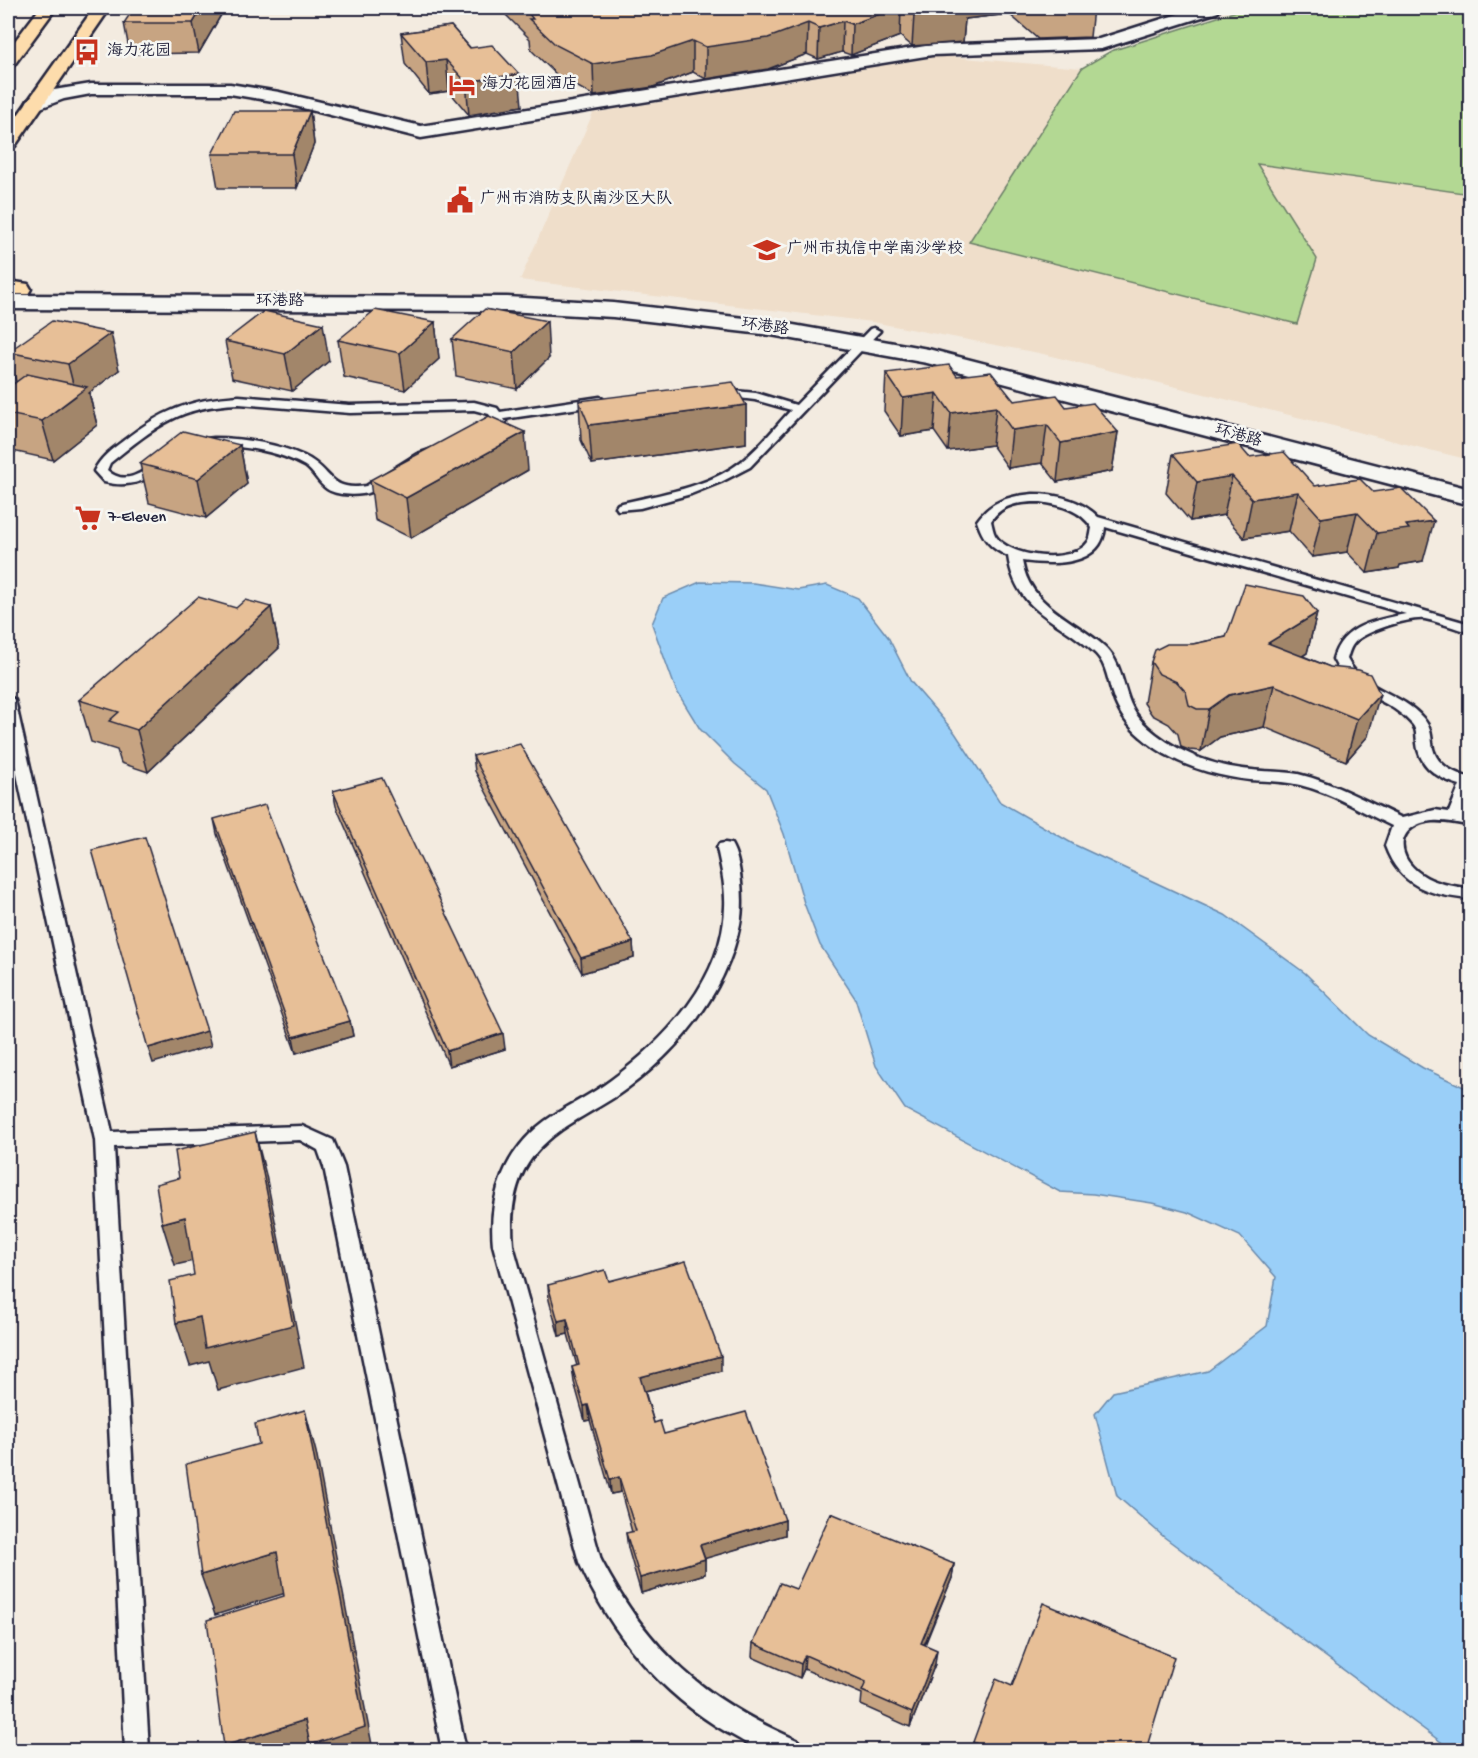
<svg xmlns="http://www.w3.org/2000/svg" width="1478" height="1758" font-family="'Gochi Hand','LXGW WenKai TC',sans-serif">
  <rect width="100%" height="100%" fill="#f3ebe0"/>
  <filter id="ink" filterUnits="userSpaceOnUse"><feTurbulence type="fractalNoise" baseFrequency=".0167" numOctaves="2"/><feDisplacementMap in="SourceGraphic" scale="12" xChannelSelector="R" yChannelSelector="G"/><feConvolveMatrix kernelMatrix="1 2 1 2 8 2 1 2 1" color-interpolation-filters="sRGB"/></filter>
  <g filter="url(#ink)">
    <!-- built -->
    <polygon fill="#efdeca" points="941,56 1082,68 969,242 1317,259 1256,164 1470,194 1470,460 1039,353 872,322 520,280 593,113"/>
    <!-- green -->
    <polygon fill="#b3d893" stroke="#6a7d67" stroke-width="1.5" points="1246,8 1470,8 1470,194 1257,164 1317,259 1297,324 969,242 1082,68 1111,51"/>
    <!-- water -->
    <polygon fill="#9acff8" stroke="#6a8aac" stroke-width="1.5" points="700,582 753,583 798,590 827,585 858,598 888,637 911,682 955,733 1000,802 1075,845 1225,915 1305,973 1368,1035 1423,1068 1470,1090 1470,1750 1452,1750 1164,1537 1117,1496 1095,1414 1113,1392 1208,1371 1267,1326 1276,1277 1240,1236 1187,1212 1152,1203 1093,1194 1060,1192 905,1109 876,1066 855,998 820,945 804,903 784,834 766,789 735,764 700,729 676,690 652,624 663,598"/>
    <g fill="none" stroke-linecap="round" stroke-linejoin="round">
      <!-- lane casing -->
      <g stroke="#22223b" stroke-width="5">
        <g id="lane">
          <path d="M874,328l6,3 -2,2 -128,134 -29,15 -30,12 -51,14 -22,2 -2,-3 2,-3c41,-10 90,-16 124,-43 18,-14 33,-34 49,-51l-36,-10 -41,-5v-6l42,4 40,12 74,-76z"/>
          <path d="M239,396l111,9 124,-3 23,6 3,4 100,-15 6,4 -6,4 -96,14 2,3c-3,4 -7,11 -11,14 -16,9 -43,15 -60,21 -23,7 -42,30 -64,35 -11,4 -34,4 -44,-3 -9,-6 -13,-17 -22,-23 -27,-15 -63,-21 -93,-20 -45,2 -54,49 -108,36l-10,-11c7,-14 17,-21 29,-30 38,-30 67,-42 116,-45zM239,404l111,9 124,-3 15,4 5,8 -6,8 -71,24 -51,32c-39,6 -33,-17 -62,-30 -27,-12 -61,-18 -90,-18 -11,1 -22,2 -32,6 -23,10 -49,50 -75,26l3,-7c45,-36 69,-57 129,-59z"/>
          <path d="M1033,494c23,0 49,6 65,23l372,107v8c-15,-3 -30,-10 -45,-13 -15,-2 -59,12 -70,23 -5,5 -6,11 -8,17 16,32 54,33 76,59 7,8 8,15 9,25 2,21 20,29 38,35v20l-6,16 6,1v10c-11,-1 -25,-5 -37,-4 -36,3 -40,34 -12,53 15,10 32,12 49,15v10c-40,-4 -70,-12 -85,-53l7,-20c-30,-14 -59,-33 -92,-41 -16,-4 -33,-4 -50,-5 -38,-4 -80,-17 -109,-43 -13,-11 -23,-25 -28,-41 -5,-14 -6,-31 -17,-42 -36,-35 -80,-40 -88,-98 -18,-8 -25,-17 -31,-35 14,-20 32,-25 56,-27zM1041,502c20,3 40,8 51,26 -1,4 -1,10 -4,14 -16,23 -80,16 -93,-7 -2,-4 -3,-10 -4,-14 11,-18 31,-19 50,-19zM1105,527l301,87c-30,6 -64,11 -73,45 19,40 51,35 77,63 7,6 6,12 7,21 2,24 22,36 43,42l-11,27 -14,-2 -33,8c-34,-16 -67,-35 -104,-44 -15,-3 -31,-2 -46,-4 -34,-3 -69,-15 -96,-36 -10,-8 -19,-16 -24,-27 -10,-21 -10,-45 -28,-61 -31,-27 -75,-40 -82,-85 30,4 80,6 83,-34z"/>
          <polygon points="8,696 15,700 112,1132 302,1126 333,1140 344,1167 466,1750 442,1750 324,1167 318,1150 300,1140 114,1147 149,1750 125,1750 95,1140 8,732"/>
          <path d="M725,843l6,1c11,18 13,60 9,80 -14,72 -66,133 -125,173 -28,18 -59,31 -81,58 -21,26 -24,58 -21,90l88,315c48,92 104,140 198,181l3,9c-12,0 -29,3 -41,0 -12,-4 -22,-12 -33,-17 -68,-39 -118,-100 -149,-171l-86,-317c-5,-49 12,-94 52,-124 21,-15 45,-25 66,-41 55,-40 112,-101 114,-173 1,-20 -4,-40 -8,-59l2,-4z"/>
        </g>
      </g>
      <!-- street casing -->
      <g stroke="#22223b" stroke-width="5">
        <g id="street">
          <polygon points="1197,8 1220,8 1218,12 1101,49 932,55 421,138 279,102 230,94 91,94 64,99 35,110 28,108 26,104 28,100 54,90 91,84 230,84 279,92 421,126 932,45 1099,39"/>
          <polygon points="8,295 507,297 613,303 771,321 928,349 1470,489 1470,505 927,363 771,335 613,317 507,311 8,309"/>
        </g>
      </g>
      <!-- highway casing -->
      <g stroke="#22223b" stroke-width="5">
        <g id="highway">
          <polygon points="40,8 56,8 14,65 8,66 8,50"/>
          <polygon points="94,8 110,8 15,146 8,148 8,129"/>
          <polygon points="8,281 28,284 31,289 28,294 8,294"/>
        </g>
      </g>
      <!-- lane -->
      <use href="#lane" fill="#f6f6f2" fill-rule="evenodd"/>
      <!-- street -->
      <use href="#street" fill="#f6f6f2" fill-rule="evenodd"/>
      <!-- highway -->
      <use href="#highway" fill="#fddcac" fill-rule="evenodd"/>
    </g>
    <!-- wall -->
    <g fill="#c7a482" stroke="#22223b" stroke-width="1.5">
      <polygon points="225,8 199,53 130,54 124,23"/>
      <polygon points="499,8 1093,8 1090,37 1038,39 1009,14 965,19 963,42 912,46 900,36 851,55 842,52 818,59 807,54 768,69 706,79 693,72 653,87 594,96 558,76 531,50 530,39"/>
      <polygon points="451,26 522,106 469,115 449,91 429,94 405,64 401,33"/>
      <polygon points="310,111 314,144 297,188 218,188 212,154"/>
      <polygon points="435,322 439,359 405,390 344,377 338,340"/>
      <polygon points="452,339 549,358 517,389 456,376"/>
      <polygon points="225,341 329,361 292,391 232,378"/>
      <polygon points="8,352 119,370 89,393 97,425 53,460 8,450 8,388 16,382"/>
      <polygon points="886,373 957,376 1014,401 1066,407 1118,432 1112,471 1057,482 1042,463 1008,468 992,445 948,451 934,431 901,436 884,411"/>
      <polygon points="579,401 746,405 746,443 592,464 581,440"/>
      <polygon points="240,445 247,484 206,518 149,503 140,464"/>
      <polygon points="1173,454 1249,457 1315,486 1360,479 1423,561 1400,565 1399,568 1367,573 1347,552 1312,557 1289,531 1244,538 1224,515 1190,521 1166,493"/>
      <polygon points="528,470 411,538 375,520 370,480"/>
      <polygon points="271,607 279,648 148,772 121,763 117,750 91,742 79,700 236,608"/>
      <polygon points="1317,613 1307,653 1303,656 1330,667 1368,736 1346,761 1264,727 1220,737 1201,751 1189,750 1181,747 1178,734 1169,724 1152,715 1144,703 1151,662 1193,644 1226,637"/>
      <polygon points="473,756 633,942 634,958 582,973 475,771"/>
      <polygon points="333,791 505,1049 449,1066 336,806"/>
      <polygon points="214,819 350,1021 353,1036 296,1053 217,834"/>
      <polygon points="609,1281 721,1371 645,1391 654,1423 664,1434 785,1520 785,1535 705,1558 705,1574 641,1593 628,1548 626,1533 632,1532 621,1492 611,1494 590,1420 585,1421 574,1382 572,1367 577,1366 568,1334 559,1336 549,1300 548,1285"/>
      <polygon points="954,1564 952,1578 925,1645 935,1664 910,1727 861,1705 862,1694 804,1669 800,1678 752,1657 753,1643 796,1589"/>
      <polygon points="973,1742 1148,1743 1165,1750 971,1750"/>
    </g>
    <!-- shaded-wall -->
    <g fill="#a2866a" stroke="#22223b" stroke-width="1.5">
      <polygon points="202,8 225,8 199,53 193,23"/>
      <polygon points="896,8 901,8 900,36 851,55 852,24"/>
      <polygon points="962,8 1010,8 1009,14 965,19 963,42 912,46 914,15"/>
      <polygon points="843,21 842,52 818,59 819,28"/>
      <polygon points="808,23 807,54 768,69 706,79 706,47"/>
      <polygon points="693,41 693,72 653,87 594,96 593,64"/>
      <polygon points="446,60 449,91 429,94 426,62"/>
      <polygon points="519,74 522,106 469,115 466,82"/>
      <polygon points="310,111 314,144 297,188 292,154"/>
      <polygon points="547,321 549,358 517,389 514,352"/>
      <polygon points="435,322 439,359 405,390 400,353"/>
      <polygon points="323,324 329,361 292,391 285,354"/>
      <polygon points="111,333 119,370 89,393 97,425 53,460 42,421 76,396 68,364"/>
      <polygon points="937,393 934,431 901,436 903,398"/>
      <polygon points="746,405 746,443 592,464 589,425"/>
      <polygon points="996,407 992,445 948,451 951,413"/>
      <polygon points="1047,425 1042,463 1008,468 1012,430"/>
      <polygon points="525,432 528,470 411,538 406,498"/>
      <polygon points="1118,432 1112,471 1057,482 1061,443"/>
      <polygon points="240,445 247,484 206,518 198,479"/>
      <polygon points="1232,476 1224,515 1190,521 1197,482"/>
      <polygon points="1298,492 1289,531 1244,538 1252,499"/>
      <polygon points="1357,512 1347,552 1312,557 1321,518"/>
      <polygon points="1434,521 1423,561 1400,565 1399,568 1367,573 1377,533 1406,525"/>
      <polygon points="271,607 279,648 148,772 137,730"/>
      <polygon points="1317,613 1307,653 1259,684 1268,643"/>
      <polygon points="1274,685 1264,727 1220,737 1201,751 1209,709 1229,695"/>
      <polygon points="1380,694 1368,736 1346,761 1357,719"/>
      <polygon points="633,942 634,958 582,973 581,958"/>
      <polygon points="350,1021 353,1036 296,1053 293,1037"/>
      <polygon points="207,1031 211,1046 153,1063 148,1048"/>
      <polygon points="503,1033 505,1049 449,1066 447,1051"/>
      <polygon points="255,1132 266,1175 304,1367 218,1390 209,1361 190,1366 176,1323 200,1317"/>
      <polygon points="185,1217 198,1260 175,1265 162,1223"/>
      <polygon points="567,1319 568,1334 559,1336 558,1321"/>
      <polygon points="721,1356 721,1371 641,1392 640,1377"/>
      <polygon points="588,1405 590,1420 585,1421 584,1406"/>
      <polygon points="305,1410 316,1452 373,1750 226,1750 224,1746 305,1720"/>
      <polygon points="619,1477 621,1492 611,1494 610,1480"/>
      <polygon points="785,1520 785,1535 700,1560 700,1545"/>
      <polygon points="277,1552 289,1592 215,1615 201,1575"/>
      <polygon points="705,1559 705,1574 641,1593 640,1578"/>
      <polygon points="954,1564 952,1578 919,1657 921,1643"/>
      <polygon points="937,1650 935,1664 910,1727 912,1713"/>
      <polygon points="805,1655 804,1669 800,1678 801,1664"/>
    </g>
    <!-- building -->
    <g fill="#e7bf97" stroke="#22223b" stroke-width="1.5">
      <polygon points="134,8 202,8 193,23 124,23"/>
      <polygon points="528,8 896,8 852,24 843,21 819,28 808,23 768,38 706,47 693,41 652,55 593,64 556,45 529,19 533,19 529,14 534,14"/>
      <polygon points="904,8 962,8 966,11 914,15"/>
      <polygon points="451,26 470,48 492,45 519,74 466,82 446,60 426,62 401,33"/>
      <polygon points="234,111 310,111 292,154 212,154"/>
      <polygon points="485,309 547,321 514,352 452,339"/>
      <polygon points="375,310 435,322 400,353 338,340"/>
      <polygon points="264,311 323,324 285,354 225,341"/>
      <polygon points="52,321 111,333 68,364 8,352"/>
      <polygon points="949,365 957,376 991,372 1014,401 1057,395 1066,407 1093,403 1118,432 1061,443 1047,425 1012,430 996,407 951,413 937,393 903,398 886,373"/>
      <polygon points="27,374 87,387 42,421 8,414 8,388"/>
      <polygon points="733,382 746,405 589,425 579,401"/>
      <polygon points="489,416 525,432 406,498 370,480"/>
      <polygon points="183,431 240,445 198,479 140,464"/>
      <polygon points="1238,444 1249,457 1284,452 1315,486 1360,479 1373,492 1401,488 1434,521 1406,525 1409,529 1377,533 1357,512 1321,518 1298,492 1252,499 1232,476 1197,482 1173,454"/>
      <polygon points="1245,584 1304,596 1317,613 1268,643 1330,667 1359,670 1370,674 1380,694 1357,719 1274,685 1229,695 1209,709 1197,709 1189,705 1186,692 1177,682 1159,674 1151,662 1155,650 1167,644 1193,644 1226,637"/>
      <polygon points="198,597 236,608 245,600 271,607 137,730 109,721 119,712 79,700"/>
      <polygon points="520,744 633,942 581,958 473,756"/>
      <polygon points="382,778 503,1033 447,1051 333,791"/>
      <polygon points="265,805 350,1021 293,1037 214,819"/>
      <polygon points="145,837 207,1031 148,1048 92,850"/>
      <polygon points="255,1132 293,1325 205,1348 200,1317 176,1323 170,1281 194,1275 185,1217 162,1223 156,1184 179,1178 175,1151"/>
      <polygon points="686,1261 721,1356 640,1377 654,1423 660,1421 664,1434 746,1412 785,1520 700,1545 705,1559 640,1578 626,1533 636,1531 619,1477 610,1480 588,1405 584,1406 572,1367 579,1365 567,1319 558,1321 548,1285 605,1270 609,1281"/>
      <polygon points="305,1410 365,1727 310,1745 305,1720 224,1746 207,1620 284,1596 277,1552 201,1575 186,1464 259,1444 255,1424"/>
      <polygon points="831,1513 954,1564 921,1643 937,1650 912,1713 862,1691 866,1682 805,1655 801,1664 753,1643 780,1583 796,1589"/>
      <polygon points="1043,1603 1174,1657 1148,1743 1165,1750 990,1750 973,1742 996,1679 1012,1686"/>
    </g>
  </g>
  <!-- icons -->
  <defs>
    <g id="bus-bare" transform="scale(2.07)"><path d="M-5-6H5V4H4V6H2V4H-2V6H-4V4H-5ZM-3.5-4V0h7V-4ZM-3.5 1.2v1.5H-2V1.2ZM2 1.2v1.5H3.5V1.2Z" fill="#c8321e" stroke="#f6f6f2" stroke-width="2.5" paint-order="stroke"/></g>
    <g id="hotel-bare" transform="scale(2.07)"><path d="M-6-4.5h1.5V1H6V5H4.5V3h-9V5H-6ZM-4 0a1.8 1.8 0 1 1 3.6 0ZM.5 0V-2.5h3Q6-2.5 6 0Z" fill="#c8321e" stroke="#f6f6f2" stroke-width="2.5" paint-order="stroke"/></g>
    <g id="civic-bare" transform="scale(2.07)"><path d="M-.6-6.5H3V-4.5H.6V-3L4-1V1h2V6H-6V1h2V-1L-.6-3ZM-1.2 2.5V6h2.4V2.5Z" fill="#c8321e" stroke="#f6f6f2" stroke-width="2.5" paint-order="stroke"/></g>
    <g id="school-bare" transform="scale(2.07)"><path d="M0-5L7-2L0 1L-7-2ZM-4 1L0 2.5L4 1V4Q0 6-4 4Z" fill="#c8321e" stroke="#f6f6f2" stroke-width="2.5" paint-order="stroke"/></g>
    <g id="supermarket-bare" transform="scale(2.07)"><path d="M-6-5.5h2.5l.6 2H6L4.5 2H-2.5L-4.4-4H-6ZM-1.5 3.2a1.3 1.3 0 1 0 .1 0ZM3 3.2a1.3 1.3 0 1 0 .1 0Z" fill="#c8321e" stroke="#f6f6f2" stroke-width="2.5" paint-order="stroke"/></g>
  </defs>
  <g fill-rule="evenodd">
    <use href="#bus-bare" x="87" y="52"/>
    <use href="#hotel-bare" x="462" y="85"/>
    <use href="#civic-bare" x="460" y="200"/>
    <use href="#school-bare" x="767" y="250"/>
    <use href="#supermarket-bare" x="88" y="518"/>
  </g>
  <g text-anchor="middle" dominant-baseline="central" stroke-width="5" stroke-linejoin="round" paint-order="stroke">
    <!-- far-poi labels -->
    <g font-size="16" fill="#22223b" stroke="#f6f6f2" text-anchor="start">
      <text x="107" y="52">海力花园</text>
      <text x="482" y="85">海力花园酒店</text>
      <text x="480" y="200">广州市消防支队南沙区大队</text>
      <text x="787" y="250">广州市执信中学南沙学校</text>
      <text x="108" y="518">7-Eleven</text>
    </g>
    <!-- far-street labels -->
    <g font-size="16" fill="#22223b" stroke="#f6f6f2">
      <text x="280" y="302">环港路</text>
      <text transform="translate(765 328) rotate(8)">环港路</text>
      <text transform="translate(1238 437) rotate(15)">环港路</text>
    </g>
  </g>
  <!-- margin -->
  <rect width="1478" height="1758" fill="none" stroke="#f6f6f2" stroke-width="30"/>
  <rect x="15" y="15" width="1448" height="1728" fill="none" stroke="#22223b" stroke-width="2" filter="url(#ink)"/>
</svg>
